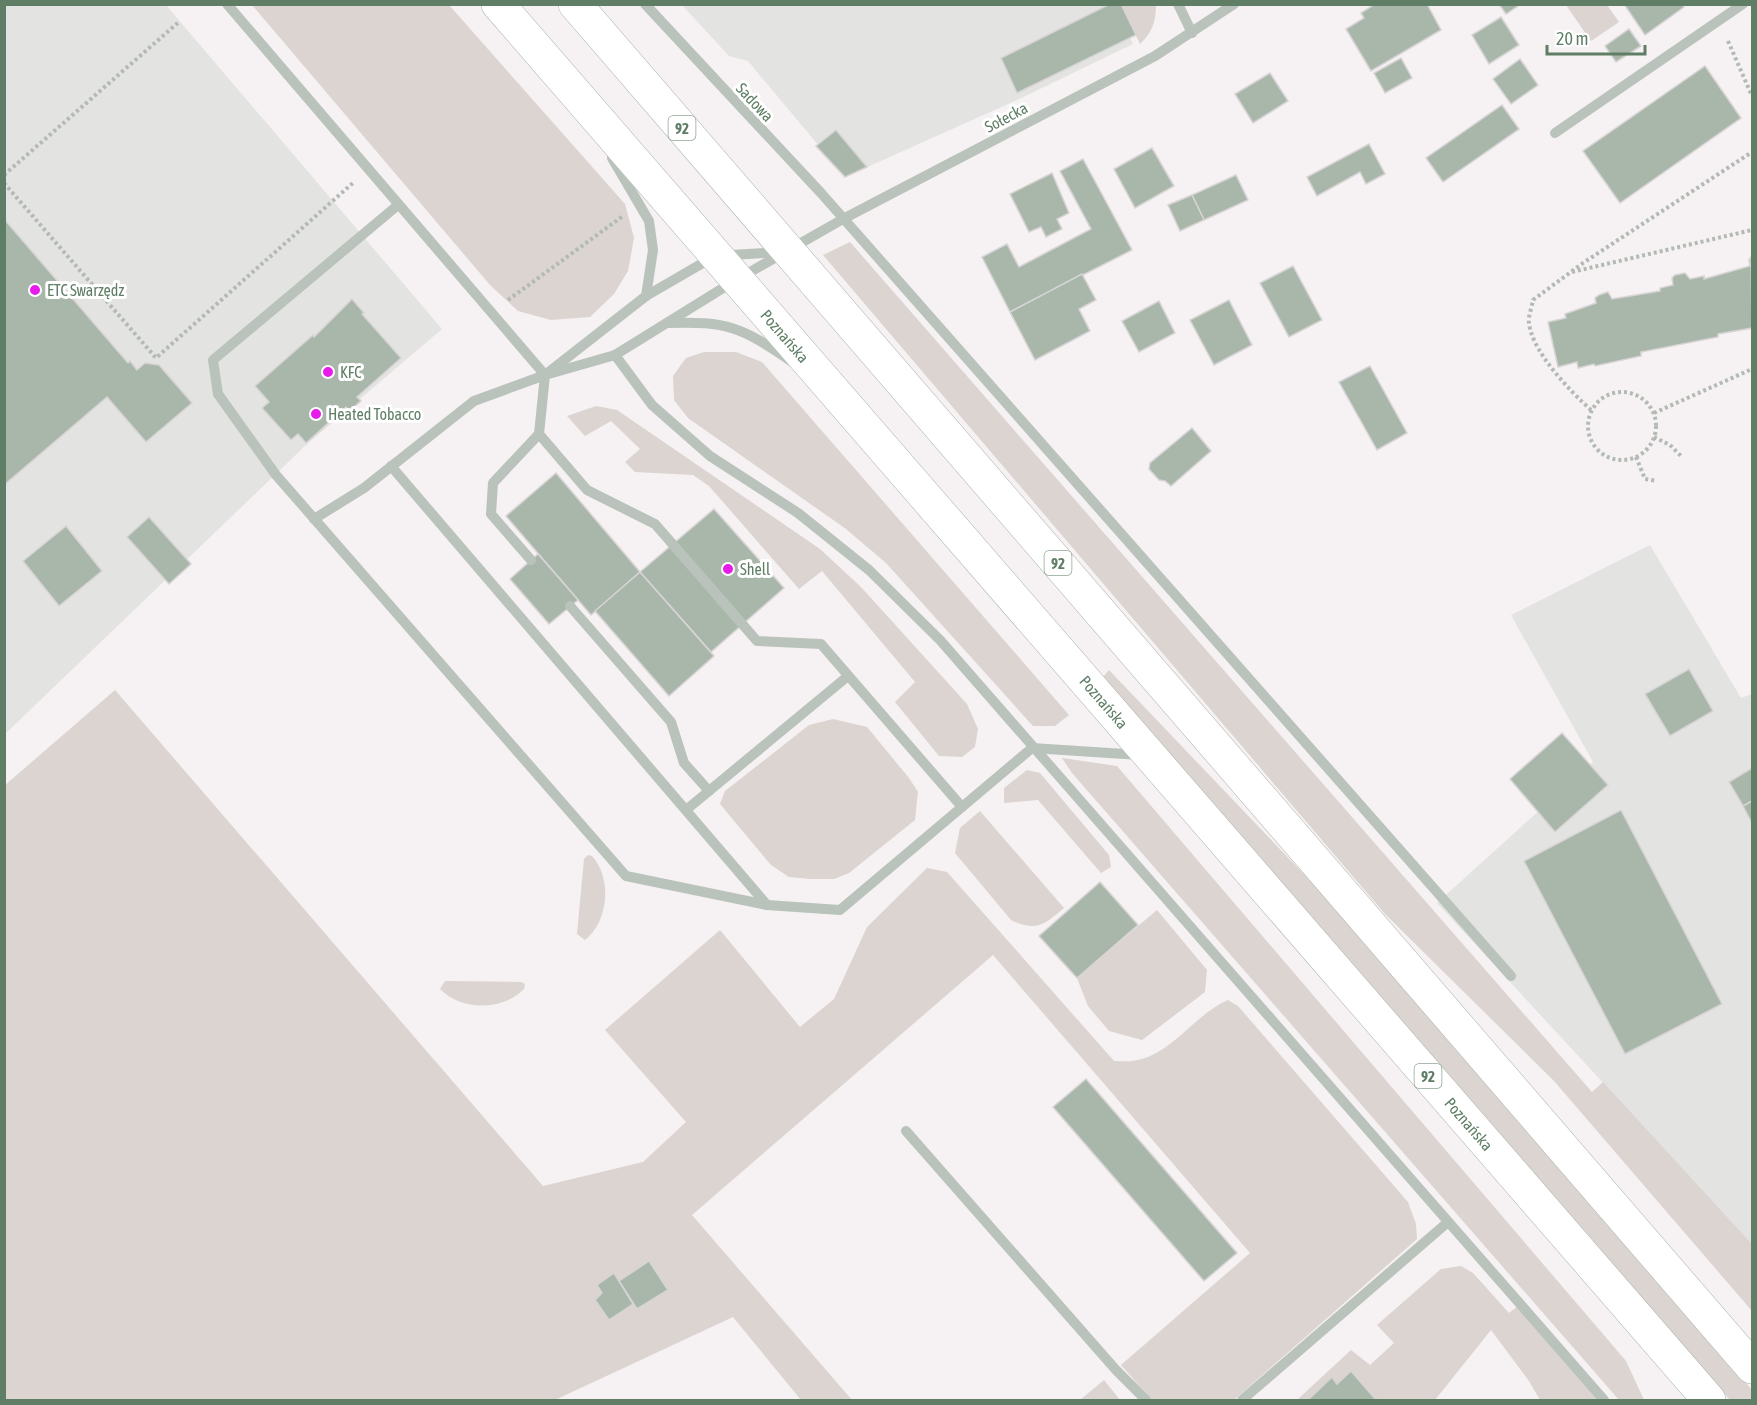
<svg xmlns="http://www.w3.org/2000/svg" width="1757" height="1405" font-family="'Asap Condensed',sans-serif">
  <rect width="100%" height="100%" fill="#f6f1f2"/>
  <!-- built -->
  <g fill="#e3e3e2">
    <polygon points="5,5 166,5 442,329 306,445 5,734"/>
    <polygon points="682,5 1114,5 1133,44 1017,100 845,177 748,61 729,56"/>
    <polygon points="1650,545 1741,698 1752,694 1752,1244 1437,903 1593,762 1511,615"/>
  </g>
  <!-- green -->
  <g fill="#dbd4d0">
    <polygon points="252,5 449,5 625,204 634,238 628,271 614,294 590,317 551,320 518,311 490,285"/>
    <path d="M1121,5h35c0,16 -4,28 -16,39z"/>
    <polygon points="1566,5 1607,5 1619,22 1591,41"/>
    <polygon points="850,242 1592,1092 1603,1082 1752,1244 1752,1311 1554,1081 1385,914 823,255"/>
    <polygon points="704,352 736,352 762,362 1069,715 1055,726 1033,726 886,563 846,529 688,418 674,400 673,376 686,358"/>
    <polygon points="596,406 617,410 820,549 861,587 967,704 978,729 975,747 962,757 939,756 895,702 915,682 822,571 799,589 709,486 693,475 635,472 625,462 640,449 611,421 585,436 567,416"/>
    <polygon points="1109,670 1320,891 1752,1390 1752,1400 1730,1400 1103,677"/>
    <path d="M115,690l428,496 100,-24 43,-40 -81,-92 115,-100 80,97 34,-28 33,-72 60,-59 20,4 167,189c7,0 16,1 24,-1 36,-8 57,-46 90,-60l10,6 170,196 8,22 1,15 -183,161 -83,-1 -30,-34 129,-112 -257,-298 -301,260 160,185h-51l-68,-83 -178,83h-550l-1,-614z"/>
    <polygon points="833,719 867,727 909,778 918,792 915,820 849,873 834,879 810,879 789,877 771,865 720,804 725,791 809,725"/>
    <polygon points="1062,758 1117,766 1626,1361 1644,1400 1619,1400 1072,773"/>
    <polygon points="1027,770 1040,773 1109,855 1111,867 1101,873 1038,800 1004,803 1004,788"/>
    <path d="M980,811l84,97c-20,17 -28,24 -53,12l-56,-67 5,-25z"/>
    <path d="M588,855l4,1c20,22 17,65 -7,84l-8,-6 7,-75z"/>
    <polygon points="1157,910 1207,970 1205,992 1142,1040 1109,1031 1088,1006 1077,978"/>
    <path d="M445,981l76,1 4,2 -1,5c-21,22 -63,22 -84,0z"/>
    <polygon points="1461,1266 1473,1273 1509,1313 1520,1304 1604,1400 1540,1400 1529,1381 1491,1330 1435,1400 1297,1400 1351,1350 1370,1365 1394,1343 1377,1325 1441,1269"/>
    <polygon points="1104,1380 1120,1400 1080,1400"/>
  </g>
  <!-- building -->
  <g fill="#a9b7ab" stroke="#d7d4d5" stroke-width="1.5">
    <polygon points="1110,4 1121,4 1136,35 1017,93 1001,58"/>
    <polygon points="1375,4 1427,4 1441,30 1371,71 1346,29 1364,18 1361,13"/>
    <polygon points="1499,4 1521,4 1506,14"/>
    <polygon points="1624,4 1682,4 1684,7 1645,35"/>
    <polygon points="1501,17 1519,45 1489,64 1472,35"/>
    <polygon points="1629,29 1641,46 1616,62 1605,46"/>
    <polygon points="1401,58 1412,78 1385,93 1374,73"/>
    <polygon points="1520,59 1538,85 1511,104 1493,79"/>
    <polygon points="1705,66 1741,118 1620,203 1583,151"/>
    <polygon points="1270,73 1288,101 1253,123 1235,94"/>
    <polygon points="1502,105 1519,129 1443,182 1426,158"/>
    <polygon points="836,130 867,167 845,177 816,146"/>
    <polygon points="1369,144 1385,174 1366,184 1360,172 1317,196 1307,177"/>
    <polygon points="1152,148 1174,186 1135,208 1114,169"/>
    <polygon points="1083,159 1132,250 1010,312 982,257 1007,244 1019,267 1091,229 1060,171"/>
    <polygon points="1052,173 1069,213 1057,219 1062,229 1046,237 1041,227 1029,232 1010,194"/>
    <polygon points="1236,175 1248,200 1204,220 1192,195"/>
    <polygon points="1192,195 1204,220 1180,231 1168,205"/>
    <polygon points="4,219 128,363 130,361 137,370 145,363 159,365 192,403 146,442 107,397 4,485"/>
    <polygon points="1751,257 1752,328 1718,334 1718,337 1641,352 1641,356 1595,366 1594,364 1578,368 1577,362 1558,367 1548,322 1566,318 1565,314 1596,303 1595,298 1599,295 1608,292 1612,299 1660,291 1660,288 1673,285 1672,278 1675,275 1685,273 1690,279 1704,276 1704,279 1750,266 1749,260"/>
    <polygon points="1293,266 1322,320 1289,337 1260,283"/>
    <polygon points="1082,274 1096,300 1079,309 1090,331 1035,360 1010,312"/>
    <polygon points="352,299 364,313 362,314 401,358 357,397 361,401 349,411 346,407 306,443 298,434 291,440 262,408 269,402 255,386 313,335 314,337"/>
    <polygon points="1229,300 1252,345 1214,365 1190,320"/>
    <polygon points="1159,301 1175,333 1139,352 1122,321"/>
    <polygon points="1370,366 1407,433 1377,450 1339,382"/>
    <polygon points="1192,428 1211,451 1171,486 1165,481 1159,480 1149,469 1150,463"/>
    <polygon points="556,473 640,572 591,615 506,516"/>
    <polygon points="714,509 784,588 711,652 640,572"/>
    <polygon points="149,517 191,564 169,584 127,537"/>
    <polygon points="66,526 102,571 59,606 23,561"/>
    <polygon points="538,554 578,600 549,624 510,579"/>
    <polygon points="640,572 714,656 669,696 595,611"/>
    <polygon points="1689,669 1713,711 1670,736 1645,694"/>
    <polygon points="1562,733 1608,785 1555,832 1510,779"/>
    <polygon points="1752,768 1752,801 1743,806 1729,782"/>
    <polygon points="1752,801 1752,823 1743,806"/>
    <polygon points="1621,810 1722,1004 1625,1054 1524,861"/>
    <polygon points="1100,882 1138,925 1077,978 1039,936"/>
    <polygon points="1086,1079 1237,1253 1204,1281 1053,1107"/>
    <polygon points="649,1261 668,1290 637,1309 619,1281"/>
    <polygon points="614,1273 633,1304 609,1320 595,1300 602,1293 597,1285"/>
    <polygon points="1351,1371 1376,1400 1308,1400 1332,1377 1337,1384"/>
  </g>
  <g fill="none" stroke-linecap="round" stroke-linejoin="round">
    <!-- major casing -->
    <g stroke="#abb6ad" stroke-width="34">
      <g id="major">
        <polyline points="498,4 1709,1400"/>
        <polyline points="575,4 1752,1367"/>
      </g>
    </g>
    <!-- path -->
    <g stroke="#b2bab3" stroke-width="4" stroke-dasharray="3 3" stroke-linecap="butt">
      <polyline points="1728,41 1752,96"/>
      <polyline points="4,175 180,21"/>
      <polyline points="4,183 156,358 354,182"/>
      <polyline points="1572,272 1752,230"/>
      <polyline points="508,300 623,216"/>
      <circle cx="1622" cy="426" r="34"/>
      <path d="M1591,410c-20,-18 -59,-58 -62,-87 -1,-7 3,-16 4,-23l50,-37 169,-111"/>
      <polyline points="1654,413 1752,369"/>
      <polyline points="1654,437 1670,445 1682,457"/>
      <polyline points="1636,457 1645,479 1657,481"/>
    </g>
    <!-- minor -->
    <g stroke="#b9c3bb" stroke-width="10">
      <polyline points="227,4 545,375"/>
      <polyline points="645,4 821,193 1511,976"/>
      <polyline points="1178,4 1192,33"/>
      <polyline points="1555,133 1743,4"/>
      <polyline points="612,158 649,221 653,250 646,296"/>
      <polyline points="398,205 213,360 218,394 276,475 626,876 767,905 840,910 1032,748 1140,755"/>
      <polyline points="782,252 715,256 646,296 545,375 539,434 587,490 655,524 757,641 821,644 962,807"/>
      <path d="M667,323c61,-2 74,4 124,38"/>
      <polyline points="615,355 652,405 710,456 798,513 869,570 940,640 1604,1400"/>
      <polyline points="391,466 767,905"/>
      <polyline points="314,519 364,488 474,401 545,375 615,355 736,280 843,219 1155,56 1234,4"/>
      <polyline points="531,560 491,514 493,483 539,434"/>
      <polyline points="570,606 671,722 684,763 709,791"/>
      <polyline points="686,810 848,676"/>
      <polyline points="906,1131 1116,1370 1146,1400"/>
      <polyline points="1242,1400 1448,1222"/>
    </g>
    <!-- major -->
    <use href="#major" stroke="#fff" stroke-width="33"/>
  </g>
  <!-- markers -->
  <g fill="#e71ceb" stroke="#fff" stroke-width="2">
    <circle cx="35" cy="290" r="6"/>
    <circle cx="328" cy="372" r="6"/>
    <circle cx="316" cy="414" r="6"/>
    <circle cx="728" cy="569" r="6"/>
  </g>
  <g text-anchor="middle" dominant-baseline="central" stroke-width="6" stroke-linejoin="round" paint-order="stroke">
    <!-- shield labels -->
    <g fill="#fff" stroke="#8fa593" stroke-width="1.5">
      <rect x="668.5" y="116" width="27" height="24" rx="4.5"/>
      <rect x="1044.5" y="551" width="27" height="24" rx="4.5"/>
      <rect x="1414.5" y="1064" width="27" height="24" rx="4.5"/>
    </g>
    <g font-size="15" font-weight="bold" fill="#5f7e65">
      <text x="682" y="128">92</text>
      <text x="1058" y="563">92</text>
      <text x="1428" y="1076">92</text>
    </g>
    <!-- street labels -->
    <g font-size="16" fill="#5f7e65" stroke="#fff">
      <text transform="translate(755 102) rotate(47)">Sadowa</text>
      <text transform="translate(1006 117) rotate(-28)">Sołecka</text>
      <text transform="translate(785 336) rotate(49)">Poznańska</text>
      <text transform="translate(1104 702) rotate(49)">Poznańska</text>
      <text transform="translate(1469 1124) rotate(49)">Poznańska</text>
    </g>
    <!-- poi labels -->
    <g font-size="16" fill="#5f7e65" stroke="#fff" text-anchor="start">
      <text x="47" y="290">ETC Swarzędz</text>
      <text x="340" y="372">KFC</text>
      <text x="328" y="414">Heated Tobacco</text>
      <text x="740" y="569">Shell</text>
    </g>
  </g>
  <!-- border -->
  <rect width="1757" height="1405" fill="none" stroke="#5f7e65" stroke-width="12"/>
  <!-- scale -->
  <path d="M1547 45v9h98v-9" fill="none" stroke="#5f7e65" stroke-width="3"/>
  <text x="1556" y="45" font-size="18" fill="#5f7e65" stroke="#ffffff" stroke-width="4.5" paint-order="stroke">20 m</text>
</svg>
